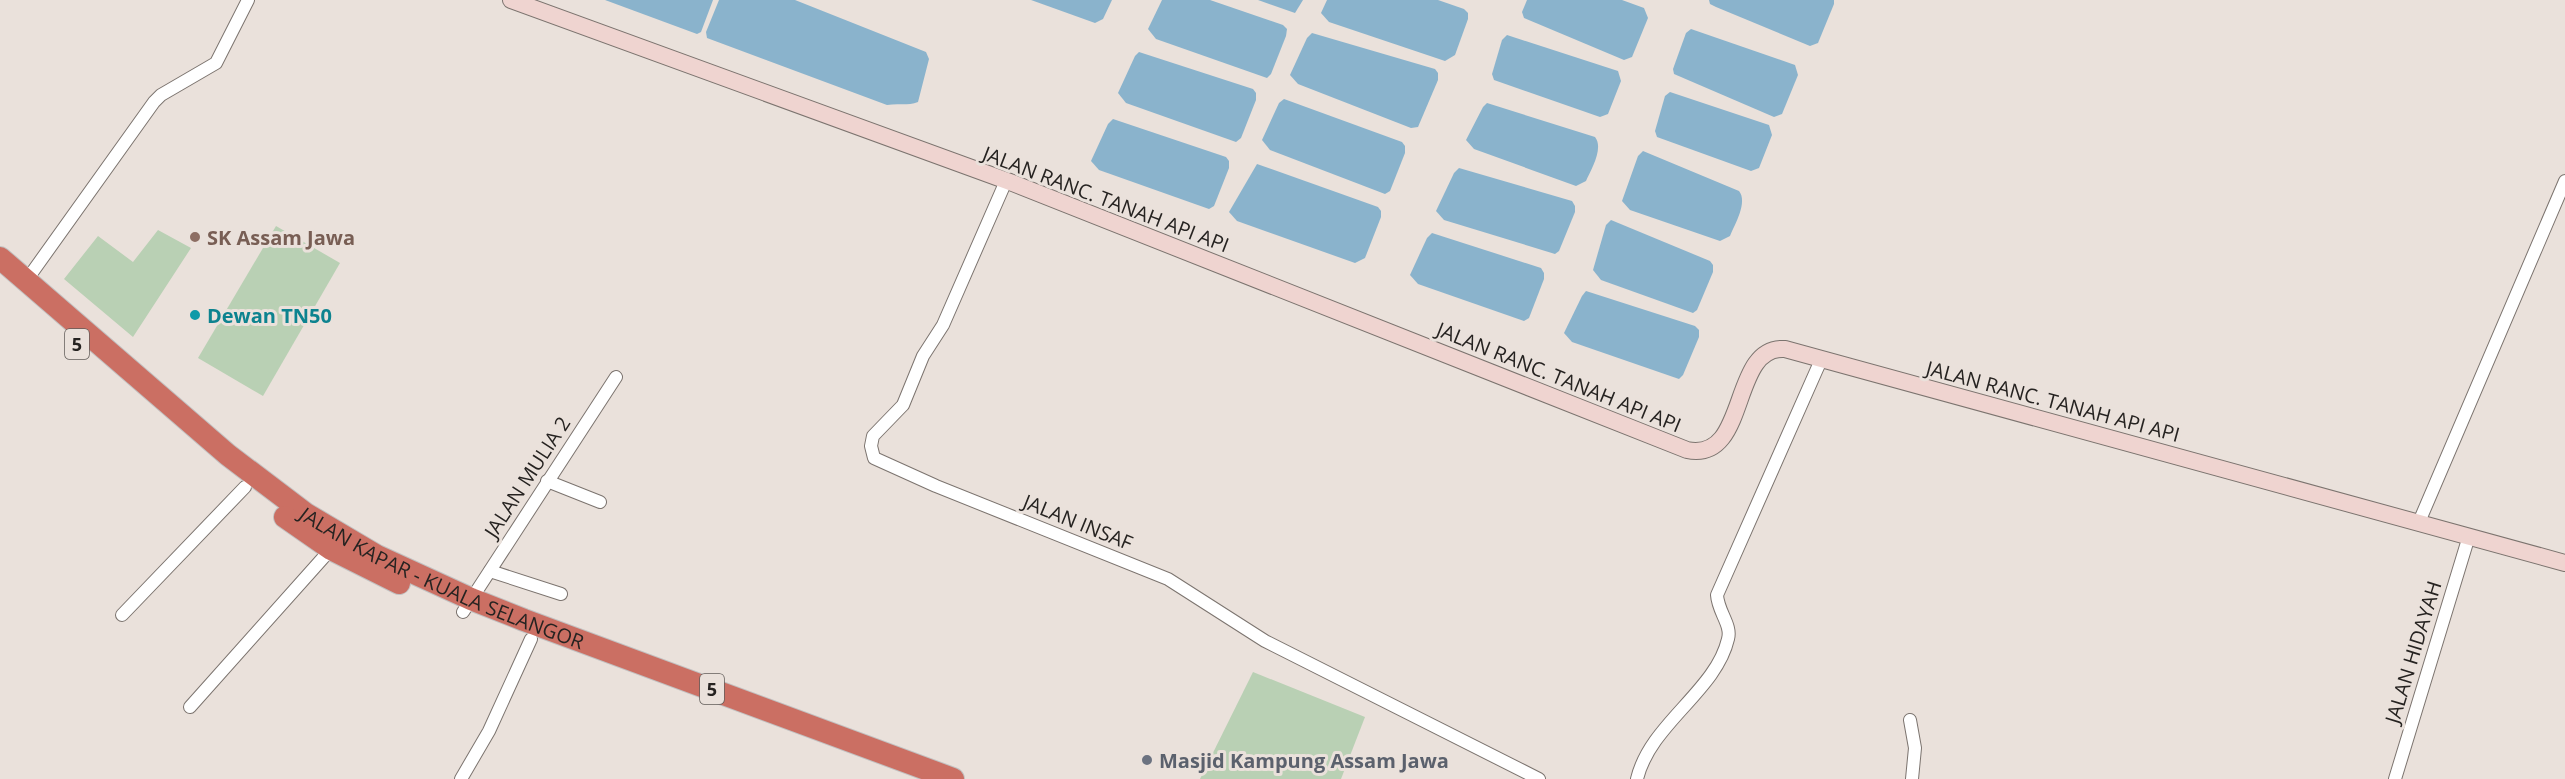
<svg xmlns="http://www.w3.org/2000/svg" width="2565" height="779" font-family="'Open Sans',sans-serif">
  <rect width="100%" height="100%" fill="#eae1db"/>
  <!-- green -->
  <g fill="#b9d0b4">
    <polygon points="276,226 340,263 263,396 198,358"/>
    <polygon points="158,230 191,248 133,337 64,279 98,236 133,262"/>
    <polygon points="1253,672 1365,717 1341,779 1200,779"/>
  </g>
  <!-- water -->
  <g fill="#8ab3cc">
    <polygon points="605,0 713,0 701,32 697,34"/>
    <path d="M719,0h76l131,52 3,7 -11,43c-10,4 -21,1 -31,3l-180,-67 -1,-6z"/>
    <polygon points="1031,0 1112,0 1103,19 1095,23"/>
    <polygon points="1162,0 1210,0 1283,25 1287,29 1286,36 1271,74 1267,78 1156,39 1148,29"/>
    <polygon points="1258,0 1303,0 1295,13"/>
    <polygon points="1327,0 1438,0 1464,9 1468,13 1468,19 1455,55 1445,61 1329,22 1321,13"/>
    <polygon points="1527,0 1622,0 1644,8 1648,18 1632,57 1624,60 1524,18 1522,12"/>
    <polygon points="1709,0 1834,0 1834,4 1818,43 1810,46 1716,7 1710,4"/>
    <polygon points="1691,29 1795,65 1798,75 1782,114 1774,117 1674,74 1673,69 1686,33"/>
    <polygon points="1312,33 1435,69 1438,73 1438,80 1418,127 1411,128 1298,84 1290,75 1307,38"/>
    <polygon points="1507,35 1618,71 1621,81 1608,114 1600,117 1494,80 1492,74 1502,40"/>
    <polygon points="1139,52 1253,89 1256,93 1256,100 1241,138 1236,142 1126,103 1118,93 1135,56"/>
    <polygon points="1670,92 1769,125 1772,135 1759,168 1751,171 1657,137 1655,131 1665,96"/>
    <polygon points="1284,99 1402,142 1405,146 1405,153 1390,191 1385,194 1270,150 1262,140 1279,103"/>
    <path d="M1487,103l108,34c9,11 -4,33 -9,44l-10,5 -102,-37 -8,-9 17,-33z"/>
    <polygon points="1113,119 1226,157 1229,161 1229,168 1214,206 1209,209 1099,170 1091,161 1108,124"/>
    <path d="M1643,151l96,40c9,11 -4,33 -9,45l-10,5 -90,-31 -8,-9 16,-45z"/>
    <polygon points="1257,164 1378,207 1381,211 1381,217 1365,258 1355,263 1237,221 1229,212"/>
    <polygon points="1459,168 1572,201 1575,206 1575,212 1559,251 1555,254 1444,220 1436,211 1454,173"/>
    <polygon points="1611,220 1710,261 1713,265 1713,272 1697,310 1693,313 1601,280 1593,270 1606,225"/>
    <polygon points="1432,233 1541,268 1544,273 1544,279 1529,318 1524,321 1418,284 1410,275 1427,238"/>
    <polygon points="1586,291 1695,326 1699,330 1699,337 1683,375 1679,379 1572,342 1564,333 1582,296"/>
  </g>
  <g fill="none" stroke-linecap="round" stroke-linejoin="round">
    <!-- street casing -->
    <g stroke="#7c746f" stroke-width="14">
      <g id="street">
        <polyline points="1006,181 943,325 923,356 903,405 873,436 871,446 874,458 936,486 1168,579 1265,641 1539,779"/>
        <polyline points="26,281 154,102 161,95 216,63 248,0"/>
        <polyline points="547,481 600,502"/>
        <polyline points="2419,522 2565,181"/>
        <polyline points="490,571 561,594"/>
        <polyline points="463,612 616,377"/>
        <polyline points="122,615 245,487"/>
        <polyline points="190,707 331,549"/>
        <polyline points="1910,720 1915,748 1912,779"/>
        <polyline points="461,779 489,731 531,639"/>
        <path d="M1637,779c13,-55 79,-88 91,-140 4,-14 -10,-27 -11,-44l104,-235"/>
        <polyline points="2395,779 2469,536"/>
      </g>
    </g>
    <!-- secondary casing -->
    <g stroke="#7c746f" stroke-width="18">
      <path id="secondary" d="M511,0l499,182 677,268c63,13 42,-105 98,-101l780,214"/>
    </g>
    <!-- highway casing -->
    <g stroke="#c2c1c1" stroke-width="24">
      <g id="highway">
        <path id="s1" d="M0,258l228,197 78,59 71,42 94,43 53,21 429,159"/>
        <polyline points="285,517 331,549 399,583"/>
      </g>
    </g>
    <!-- street -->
    <use href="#street" stroke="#fff" stroke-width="12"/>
    <!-- secondary -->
    <use href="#secondary" stroke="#efd4d0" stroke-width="16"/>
    <!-- highway -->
    <use href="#highway" stroke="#cb6f63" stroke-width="22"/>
  </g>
  <!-- markers -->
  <circle fill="#8d6e63" stroke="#eae1db" stroke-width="2" cx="195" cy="237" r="6"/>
  <circle fill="#0f9aa8" stroke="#eae1db" stroke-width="2" cx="195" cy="315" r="6"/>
  <circle fill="#6b7280" stroke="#eae1db" stroke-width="2" cx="1147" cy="760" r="6"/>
  <g text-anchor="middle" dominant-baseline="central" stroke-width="6" stroke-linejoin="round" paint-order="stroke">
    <!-- shield labels -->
    <g fill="#eae1db" stroke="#615c59" stroke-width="1.5">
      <rect x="65" y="329" width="24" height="30" rx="4.5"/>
      <rect x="700" y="674" width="24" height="30" rx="4.5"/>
    </g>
    <g font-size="18" font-weight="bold" fill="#262321">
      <text x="77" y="344">5</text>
      <text x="712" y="689">5</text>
    </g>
    <!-- street labels -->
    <g font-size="20" fill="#262321" stroke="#eae1db">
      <text transform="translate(1106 199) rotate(21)">JALAN RANC. TANAH API API</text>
      <text transform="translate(1559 377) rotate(22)">JALAN RANC. TANAH API API</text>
      <text transform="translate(2053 401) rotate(15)">JALAN RANC. TANAH API API</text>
      <text transform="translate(527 477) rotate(-57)">JALAN MULIA 2</text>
      <text transform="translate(1078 522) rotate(22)">JALAN INSAF</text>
      <text stroke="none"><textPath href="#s1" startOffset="550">JALAN KAPAR - KUALA SELANGOR</textPath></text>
      <text transform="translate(2413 652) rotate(-73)">JALAN HIDAYAH</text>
    </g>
    <!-- education labels -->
    <g font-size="20" font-weight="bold" fill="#785e54" stroke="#eae1db" text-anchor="start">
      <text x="207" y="237">SK Assam Jawa</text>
    </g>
    <!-- culture labels -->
    <g font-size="20" font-weight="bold" fill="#0d838f" stroke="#eae1db" text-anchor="start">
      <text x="207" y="315">Dewan TN50</text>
    </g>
    <!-- worship labels -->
    <g font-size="20" font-weight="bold" fill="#5b616d" stroke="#eae1db" text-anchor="start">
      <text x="1159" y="760">Masjid Kampung Assam Jawa</text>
    </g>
  </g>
</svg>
